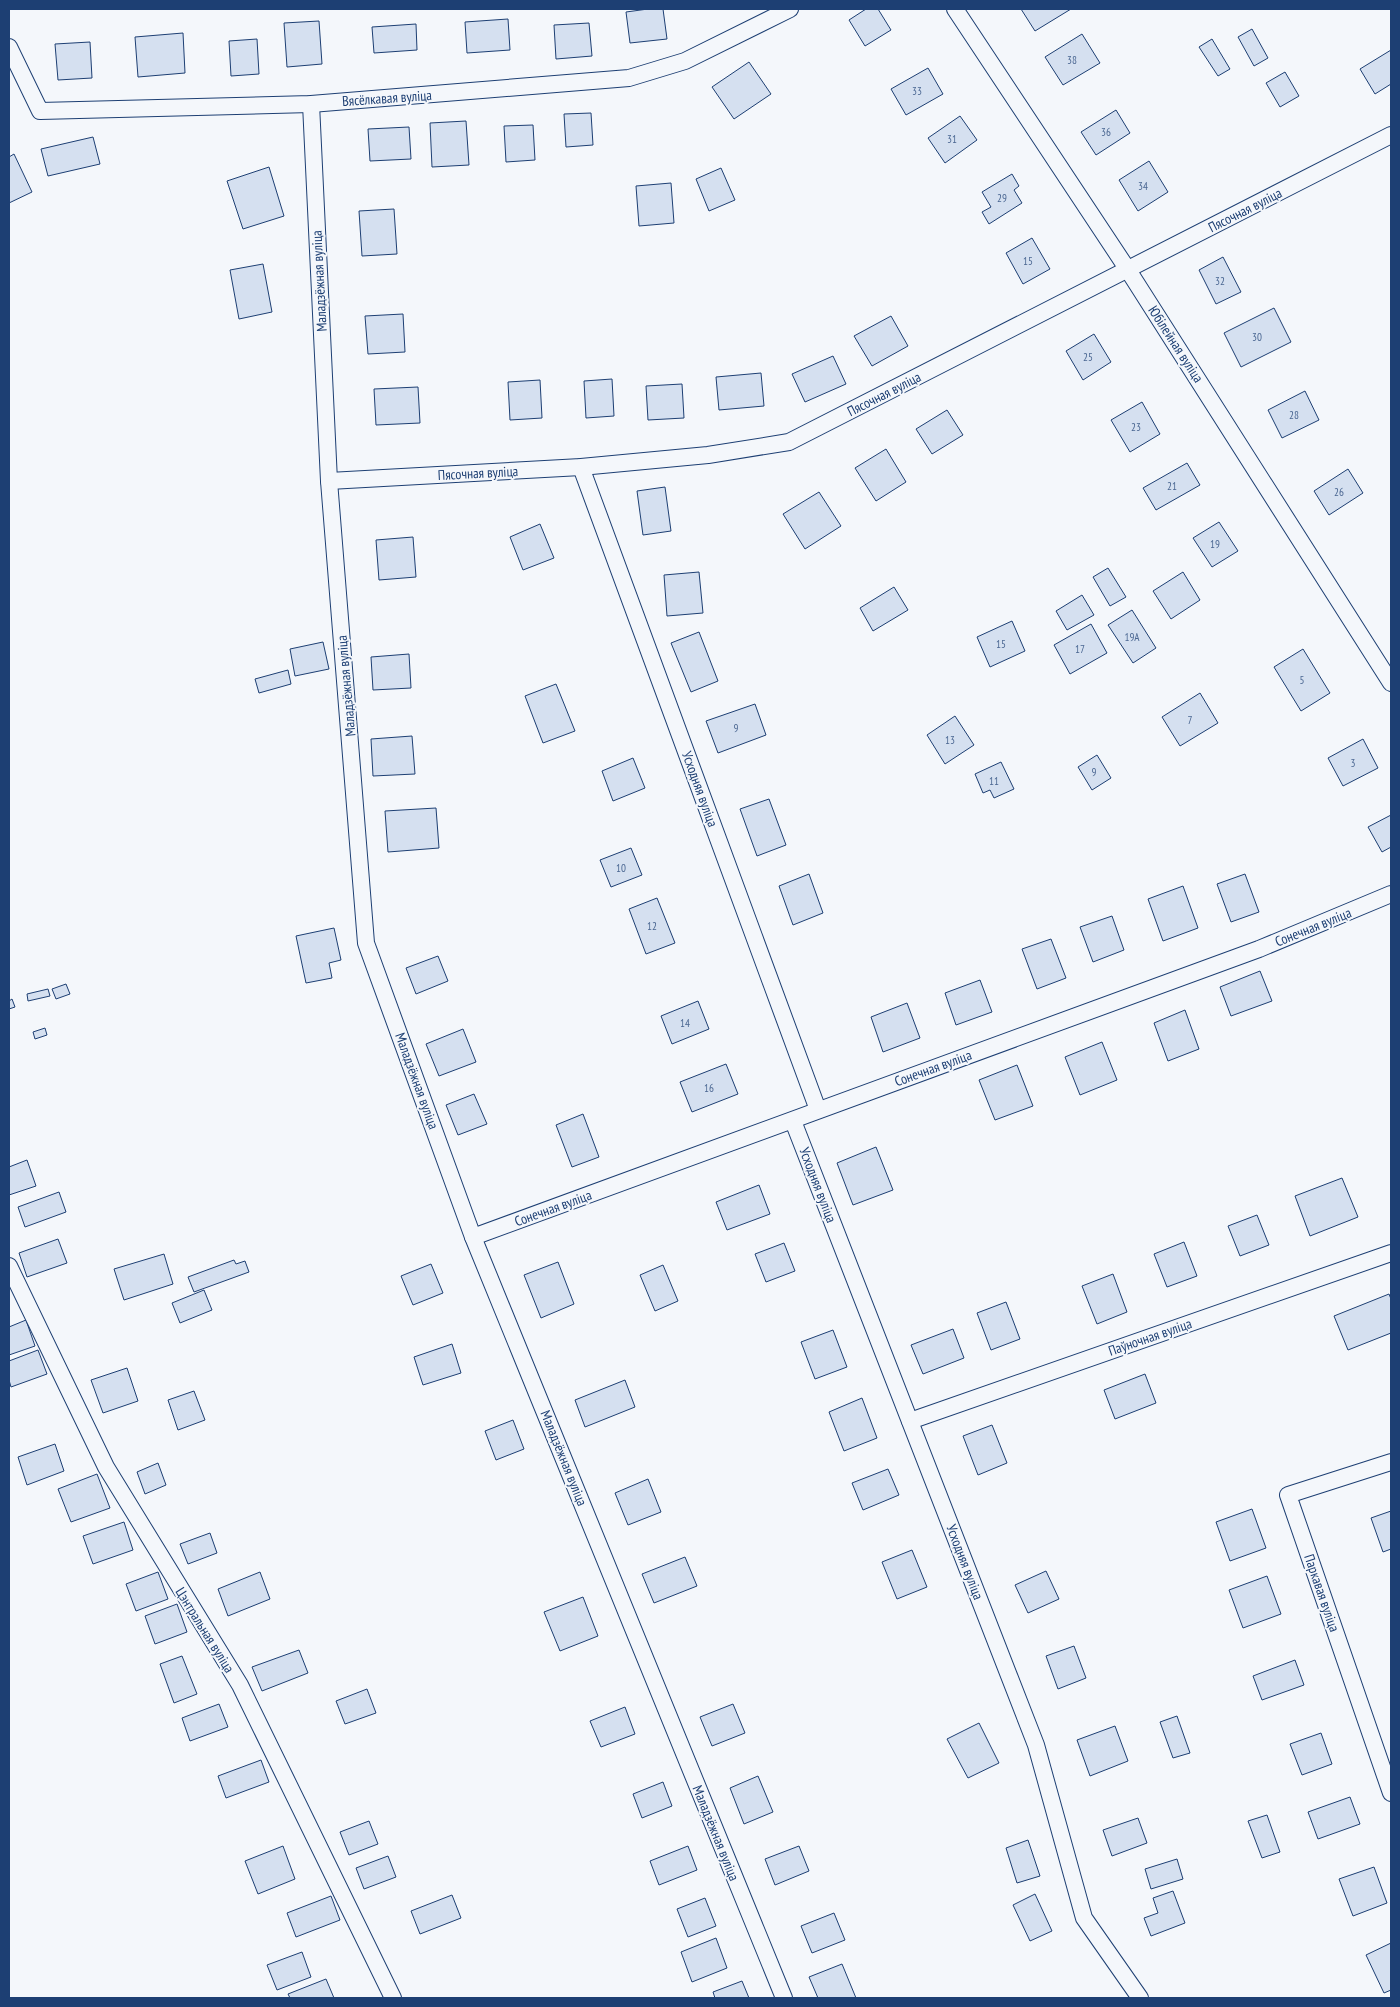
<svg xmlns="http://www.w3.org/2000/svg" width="1400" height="2007" font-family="'PT Sans Narrow',sans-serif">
  <rect width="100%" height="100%" fill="#f4f7fb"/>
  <!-- building -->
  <g fill="#d5e0f0" stroke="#1d3f73">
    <polygon points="648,9 663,9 667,39 630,43 626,12"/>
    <polygon points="866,9 878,9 891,30 865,46 849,20"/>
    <polygon points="1021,9 1071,9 1035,31"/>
    <polygon points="508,19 510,50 467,53 465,22"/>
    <polygon points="319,21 322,64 287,67 284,23"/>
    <polygon points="589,23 592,56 556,59 554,25"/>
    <polygon points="416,24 417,50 374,53 372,27"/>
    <polygon points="1252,29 1268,58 1254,66 1238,37"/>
    <polygon points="183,33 185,73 138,77 135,37"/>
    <polygon points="1082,34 1100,63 1063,85 1045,57"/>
    <polygon points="257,39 259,74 231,76 229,41"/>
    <polygon points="1212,39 1230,69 1218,76 1199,47"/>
    <polygon points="90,42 92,78 58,80 55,44"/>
    <polygon points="1391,50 1391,84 1375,94 1360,69"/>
    <polygon points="749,62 771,94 734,119 712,87"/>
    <polygon points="928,68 943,94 906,115 891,89"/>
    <polygon points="1285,72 1299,96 1280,107 1266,83"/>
    <polygon points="1116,110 1130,133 1096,155 1081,132"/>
    <polygon points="591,113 593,145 566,147 564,114"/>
    <polygon points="960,116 977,140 945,163 928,138"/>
    <polygon points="466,121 469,165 432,167 430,123"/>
    <polygon points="533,125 535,160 506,162 504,126"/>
    <polygon points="409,127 411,159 370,161 368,129"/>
    <polygon points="93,137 100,164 48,176 41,149"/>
    <polygon points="14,154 32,192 9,203 9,157"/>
    <polygon points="1149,161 1168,192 1138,211 1119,180"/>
    <polygon points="269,167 284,216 243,229 227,181"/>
    <polygon points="721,168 735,200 709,211 696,179"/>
    <polygon points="1012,174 1019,186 1014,190 1022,203 989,224 982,212 991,207 982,192"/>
    <polygon points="671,183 674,223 639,226 636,186"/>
    <polygon points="394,209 397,254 362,256 359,211"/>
    <polygon points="1032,238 1050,269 1023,284 1006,253"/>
    <polygon points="1223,257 1241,292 1216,304 1199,270"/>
    <polygon points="263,264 272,312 239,319 230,270"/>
    <polygon points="1274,308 1291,342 1241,367 1224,333"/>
    <polygon points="403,314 405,352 368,354 365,316"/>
    <polygon points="891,316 908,346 872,366 854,336"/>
    <polygon points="1094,334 1111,362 1083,380 1066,351"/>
    <polygon points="833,356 846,384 805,402 792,374"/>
    <polygon points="761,373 764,406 719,410 716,377"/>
    <polygon points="612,379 614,416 586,418 584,381"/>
    <polygon points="540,380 542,418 510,420 508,382"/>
    <polygon points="682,384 684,418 648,420 646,386"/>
    <polygon points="418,387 420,423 376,425 374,389"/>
    <polygon points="1305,391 1319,420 1282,438 1268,410"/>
    <polygon points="1142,402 1160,434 1130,452 1111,420"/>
    <polygon points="947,410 963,435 932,454 916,429"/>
    <polygon points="886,449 906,482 876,501 855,468"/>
    <polygon points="1187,463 1200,485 1156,510 1143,488"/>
    <polygon points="1348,469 1363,493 1329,515 1314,491"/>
    <polygon points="665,487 671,531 643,535 637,491"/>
    <polygon points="819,492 841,526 805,549 783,514"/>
    <polygon points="1219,522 1238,551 1212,567 1193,538"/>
    <polygon points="540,524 554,558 523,570 510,537"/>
    <polygon points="413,537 416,577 379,580 376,540"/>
    <polygon points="1108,568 1126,597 1110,606 1093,577"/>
    <polygon points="699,572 703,613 667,616 664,575"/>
    <polygon points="1183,572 1200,600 1171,619 1153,591"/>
    <polygon points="894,587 908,610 873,631 860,608"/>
    <polygon points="1082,595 1094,615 1067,630 1056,611"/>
    <polygon points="1132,610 1156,648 1133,663 1108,625"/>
    <polygon points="1012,621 1025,651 990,667 977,637"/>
    <polygon points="1091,624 1107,653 1070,674 1054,645"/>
    <polygon points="699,632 718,681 691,692 671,643"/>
    <polygon points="323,642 329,669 295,676 290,649"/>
    <polygon points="1303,649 1330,693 1301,711 1274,667"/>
    <polygon points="409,654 411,688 373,690 371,657"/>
    <polygon points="288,670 291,684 259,693 255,679"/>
    <polygon points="556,684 575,731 543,743 525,696"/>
    <polygon points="1200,693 1218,723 1180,746 1162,717"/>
    <polygon points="755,704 766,735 718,753 706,721"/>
    <polygon points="955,716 974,745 945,764 927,735"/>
    <polygon points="412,736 415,774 373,776 371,739"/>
    <polygon points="1363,739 1378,768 1343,786 1328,758"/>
    <polygon points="1097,755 1111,778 1092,790 1078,767"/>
    <polygon points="633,758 645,788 613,801 602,771"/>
    <polygon points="1001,762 1014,789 994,798 990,790 983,793 975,774"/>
    <polygon points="769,799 786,845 757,856 740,809"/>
    <polygon points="436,808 439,848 388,852 385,811"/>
    <polygon points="1391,815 1391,847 1382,852 1368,827"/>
    <polygon points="631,848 642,875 611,887 600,860"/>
    <polygon points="809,874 823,913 793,925 779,886"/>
    <polygon points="1245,874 1259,912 1231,922 1217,884"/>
    <polygon points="1183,886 1198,928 1163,941 1148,899"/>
    <polygon points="657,898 675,943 646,954 629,909"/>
    <polygon points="1112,916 1124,950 1093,962 1080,927"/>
    <polygon points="334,928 341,960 329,963 332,978 306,983 296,936"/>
    <polygon points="1051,939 1066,978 1037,989 1022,949"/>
    <polygon points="438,956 448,981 416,994 406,968"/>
    <polygon points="1260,971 1272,1001 1231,1016 1220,987"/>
    <polygon points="980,980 992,1012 956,1025 945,993"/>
    <polygon points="66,984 70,994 56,999 52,989"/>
    <polygon points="48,989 50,996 28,1001 27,994"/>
    <polygon points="12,999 15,1007 9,1009 9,1001"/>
    <polygon points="698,1001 709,1029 672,1044 661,1016"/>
    <polygon points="907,1003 920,1038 883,1052 871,1017"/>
    <polygon points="1185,1010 1199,1049 1168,1061 1154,1023"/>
    <polygon points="45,1028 47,1035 35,1039 33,1032"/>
    <polygon points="463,1029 476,1062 439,1076 426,1044"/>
    <polygon points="1102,1042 1117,1080 1080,1095 1065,1057"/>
    <polygon points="726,1064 738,1094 692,1112 680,1082"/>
    <polygon points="1017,1065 1033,1106 995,1120 979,1080"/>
    <polygon points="474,1094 487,1124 458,1135 446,1105"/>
    <polygon points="583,1114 599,1157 572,1167 556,1125"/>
    <polygon points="876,1147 893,1190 853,1205 837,1163"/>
    <polygon points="27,1160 36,1186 9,1195 9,1167"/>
    <polygon points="1342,1178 1358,1217 1310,1236 1295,1196"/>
    <polygon points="759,1185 770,1214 727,1230 716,1202"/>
    <polygon points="59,1192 66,1212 25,1227 18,1207"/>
    <polygon points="1257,1215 1269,1245 1240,1256 1228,1226"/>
    <polygon points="58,1239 67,1263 27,1277 19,1253"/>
    <polygon points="1184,1242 1197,1276 1167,1287 1154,1254"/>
    <polygon points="784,1243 795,1271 766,1282 755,1254"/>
    <polygon points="164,1254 173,1284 124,1300 114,1269"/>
    <polygon points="234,1260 236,1264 245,1261 249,1272 194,1292 188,1277"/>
    <polygon points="558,1262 574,1304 541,1318 524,1275"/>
    <polygon points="431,1264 443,1293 413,1305 401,1276"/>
    <polygon points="663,1265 678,1301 655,1311 640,1275"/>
    <polygon points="1113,1274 1127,1312 1097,1324 1082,1286"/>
    <polygon points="204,1290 212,1310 180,1323 172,1303"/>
    <polygon points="1389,1294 1391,1299 1391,1333 1348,1350 1334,1316"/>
    <polygon points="1006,1302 1020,1339 991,1350 977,1313"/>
    <polygon points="26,1320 35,1346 9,1355 9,1327"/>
    <polygon points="953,1329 964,1358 923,1374 911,1345"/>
    <polygon points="833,1330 847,1367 815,1379 801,1342"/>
    <polygon points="452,1344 461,1373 423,1385 414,1357"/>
    <polygon points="38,1350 47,1374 11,1387 9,1380 9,1361"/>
    <polygon points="127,1368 138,1401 103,1413 91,1380"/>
    <polygon points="1145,1374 1156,1403 1115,1419 1104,1390"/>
    <polygon points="625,1380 635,1407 585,1427 575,1400"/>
    <polygon points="194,1391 205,1420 178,1430 168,1400"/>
    <polygon points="862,1398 877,1438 844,1451 829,1412"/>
    <polygon points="513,1420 524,1449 496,1460 485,1431"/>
    <polygon points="992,1425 1007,1463 978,1475 963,1436"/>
    <polygon points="55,1444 64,1471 27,1485 18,1457"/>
    <polygon points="158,1463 166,1485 145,1494 137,1472"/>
    <polygon points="888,1469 899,1495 863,1510 852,1483"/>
    <polygon points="97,1474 110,1508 71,1522 58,1489"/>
    <polygon points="648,1479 661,1512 628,1525 615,1493"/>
    <polygon points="1252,1509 1266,1548 1230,1561 1216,1522"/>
    <polygon points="1391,1511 1391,1549 1383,1552 1371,1518"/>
    <polygon points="124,1522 133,1550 93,1564 83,1536"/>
    <polygon points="210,1533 217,1553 188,1564 180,1544"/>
    <polygon points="912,1550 927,1587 897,1599 882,1562"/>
    <polygon points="685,1557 697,1586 654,1603 642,1574"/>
    <polygon points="1046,1571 1059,1599 1028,1613 1015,1585"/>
    <polygon points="158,1572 168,1599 136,1611 126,1584"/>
    <polygon points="260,1572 270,1599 228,1616 218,1589"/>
    <polygon points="1267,1576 1281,1614 1243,1628 1229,1590"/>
    <polygon points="583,1597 598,1636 560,1651 544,1612"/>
    <polygon points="177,1604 187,1632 155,1644 145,1616"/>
    <polygon points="1074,1646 1086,1678 1058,1689 1046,1656"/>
    <polygon points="299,1650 308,1673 262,1691 252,1667"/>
    <polygon points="182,1656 197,1694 174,1703 160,1664"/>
    <polygon points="1295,1660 1304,1685 1262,1700 1253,1676"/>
    <polygon points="367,1689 376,1713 345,1724 336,1701"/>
    <polygon points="219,1704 228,1727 190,1741 182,1718"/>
    <polygon points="733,1704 745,1733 712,1746 700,1717"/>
    <polygon points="625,1707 635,1734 601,1747 590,1721"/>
    <polygon points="1177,1716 1190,1753 1173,1758 1160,1722"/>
    <polygon points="979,1723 999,1763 968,1778 947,1739"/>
    <polygon points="1115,1726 1128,1761 1090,1776 1077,1740"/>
    <polygon points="1321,1733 1332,1764 1302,1775 1290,1744"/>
    <polygon points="261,1760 269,1782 226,1798 218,1776"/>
    <polygon points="758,1776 773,1812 744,1824 730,1788"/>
    <polygon points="663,1782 672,1806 642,1818 633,1794"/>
    <polygon points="1350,1797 1360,1824 1318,1839 1308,1812"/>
    <polygon points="1267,1815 1280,1852 1262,1858 1248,1821"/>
    <polygon points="1138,1818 1147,1843 1112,1856 1103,1830"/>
    <polygon points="369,1821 378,1844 349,1855 340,1832"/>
    <polygon points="1028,1840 1040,1876 1017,1883 1006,1848"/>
    <polygon points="283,1846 295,1879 258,1894 245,1861"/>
    <polygon points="688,1846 697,1870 659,1885 650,1861"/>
    <polygon points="799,1846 809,1871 775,1885 765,1859"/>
    <polygon points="388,1856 396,1877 364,1889 356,1868"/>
    <polygon points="1177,1859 1183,1879 1151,1889 1145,1869"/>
    <polygon points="1374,1867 1387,1903 1353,1916 1339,1879"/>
    <polygon points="1173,1891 1185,1923 1151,1936 1144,1918 1158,1913 1153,1898"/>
    <polygon points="1035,1894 1052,1931 1030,1941 1013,1905"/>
    <polygon points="452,1895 461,1918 420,1934 411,1911"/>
    <polygon points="331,1896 340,1920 296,1937 287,1913"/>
    <polygon points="705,1898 716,1926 688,1937 677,1909"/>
    <polygon points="834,1913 845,1940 812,1953 801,1926"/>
    <polygon points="716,1938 727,1968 692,1982 681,1952"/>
    <polygon points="1391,1943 1391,1990 1384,1993 1366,1955"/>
    <polygon points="302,1952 311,1977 277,1990 267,1965"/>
    <polygon points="842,1964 856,1998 818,1998 809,1977"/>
    <polygon points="326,1979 334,1998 290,1998 288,1994"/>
    <polygon points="742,1981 749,1998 715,1998 713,1992"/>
  </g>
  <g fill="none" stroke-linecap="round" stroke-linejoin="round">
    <!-- street casing -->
    <g stroke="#1d3f73" stroke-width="18">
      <g id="street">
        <polyline points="955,9 1128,270 1391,683"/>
        <polyline points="9,47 40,111 311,104 629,78 685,61 790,9"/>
        <polyline points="311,104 329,481 366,943 473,1237 784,1998"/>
        <polyline points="581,467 818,1110"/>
        <polyline points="329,481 581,467 708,455 789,442 1391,135"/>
        <polyline points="793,1121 1036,1745 1084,1918 1140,1998"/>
        <polyline points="473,1237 1259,949 1391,894"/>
        <polyline points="9,1266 106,1467 240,1685 393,1998"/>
        <polyline points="910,1421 1391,1253"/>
        <polyline points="1391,1462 1288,1495 1391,1793"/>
      </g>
    </g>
    <!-- street -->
    <use href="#street" stroke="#f4f7fb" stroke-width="16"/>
  </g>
  <g text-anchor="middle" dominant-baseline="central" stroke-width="4" stroke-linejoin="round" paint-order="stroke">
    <!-- number labels -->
    <g font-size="11" fill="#4b6792">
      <text x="1072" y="60">38</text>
      <text x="917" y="91">33</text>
      <text x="1106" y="132">36</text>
      <text x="952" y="139">31</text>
      <text x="1143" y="186">34</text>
      <text x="1002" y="198">29</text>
      <text x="1028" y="261">15</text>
      <text x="1220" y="281">32</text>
      <text x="1257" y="337">30</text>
      <text x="1088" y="357">25</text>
      <text x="1294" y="415">28</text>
      <text x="1136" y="427">23</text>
      <text x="1172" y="486">21</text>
      <text x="1339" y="492">26</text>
      <text x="1215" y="544">19</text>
      <text x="1132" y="637">19А</text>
      <text x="1001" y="644">15</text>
      <text x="1080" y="649">17</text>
      <text x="1302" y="680">5</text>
      <text x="1190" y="720">7</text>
      <text x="736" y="728">9</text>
      <text x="950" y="740">13</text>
      <text x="1353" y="763">3</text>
      <text x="1094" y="772">9</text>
      <text x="994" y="781">11</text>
      <text x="621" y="868">10</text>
      <text x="652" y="926">12</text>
      <text x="685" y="1023">14</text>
      <text x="709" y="1088">16</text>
    </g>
    <!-- street labels -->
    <g font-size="14" fill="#1d3f73" stroke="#f4f7fb">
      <text transform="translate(387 98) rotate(-4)">Вясёлкавая вуліца</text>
      <text transform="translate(1245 210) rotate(-27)">Пясочная вуліца</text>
      <text transform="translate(319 281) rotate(-93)">Маладзёжная вуліца</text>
      <text transform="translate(1176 344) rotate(57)">Юбілейная вуліца</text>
      <text transform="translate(884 394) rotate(-27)">Пясочная вуліца</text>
      <text transform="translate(478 473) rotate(-3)">Пясочная вуліца</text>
      <text transform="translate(346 686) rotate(-95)">Маладзёжная вуліца</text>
      <text transform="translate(700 789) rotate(70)">Усходняя вуліца</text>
      <text transform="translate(1313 927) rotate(-22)">Сонечная вуліца</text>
      <text transform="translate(933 1068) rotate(-20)">Сонечная вуліца</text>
      <text transform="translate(417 1081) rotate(70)">Маладзёжная вуліца</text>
      <text transform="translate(818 1185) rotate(69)">Усходняя вуліца</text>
      <text transform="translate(553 1208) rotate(-20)">Сонечная вуліца</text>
      <text transform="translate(1150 1337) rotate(-19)">Паўночная вуліца</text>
      <text transform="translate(564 1458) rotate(68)">Маладзёжная вуліца</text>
      <text transform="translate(965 1562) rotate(69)">Усходняя вуліца</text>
      <text transform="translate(1322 1593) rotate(71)">Паркавая вуліца</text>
      <text transform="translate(205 1630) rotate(58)">Цэнтральная вуліца</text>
      <text transform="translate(716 1833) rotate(68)">Маладзёжная вуліца</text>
    </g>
  </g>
  <!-- border -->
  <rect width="1400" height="2007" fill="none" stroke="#1d3f73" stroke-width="20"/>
</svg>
